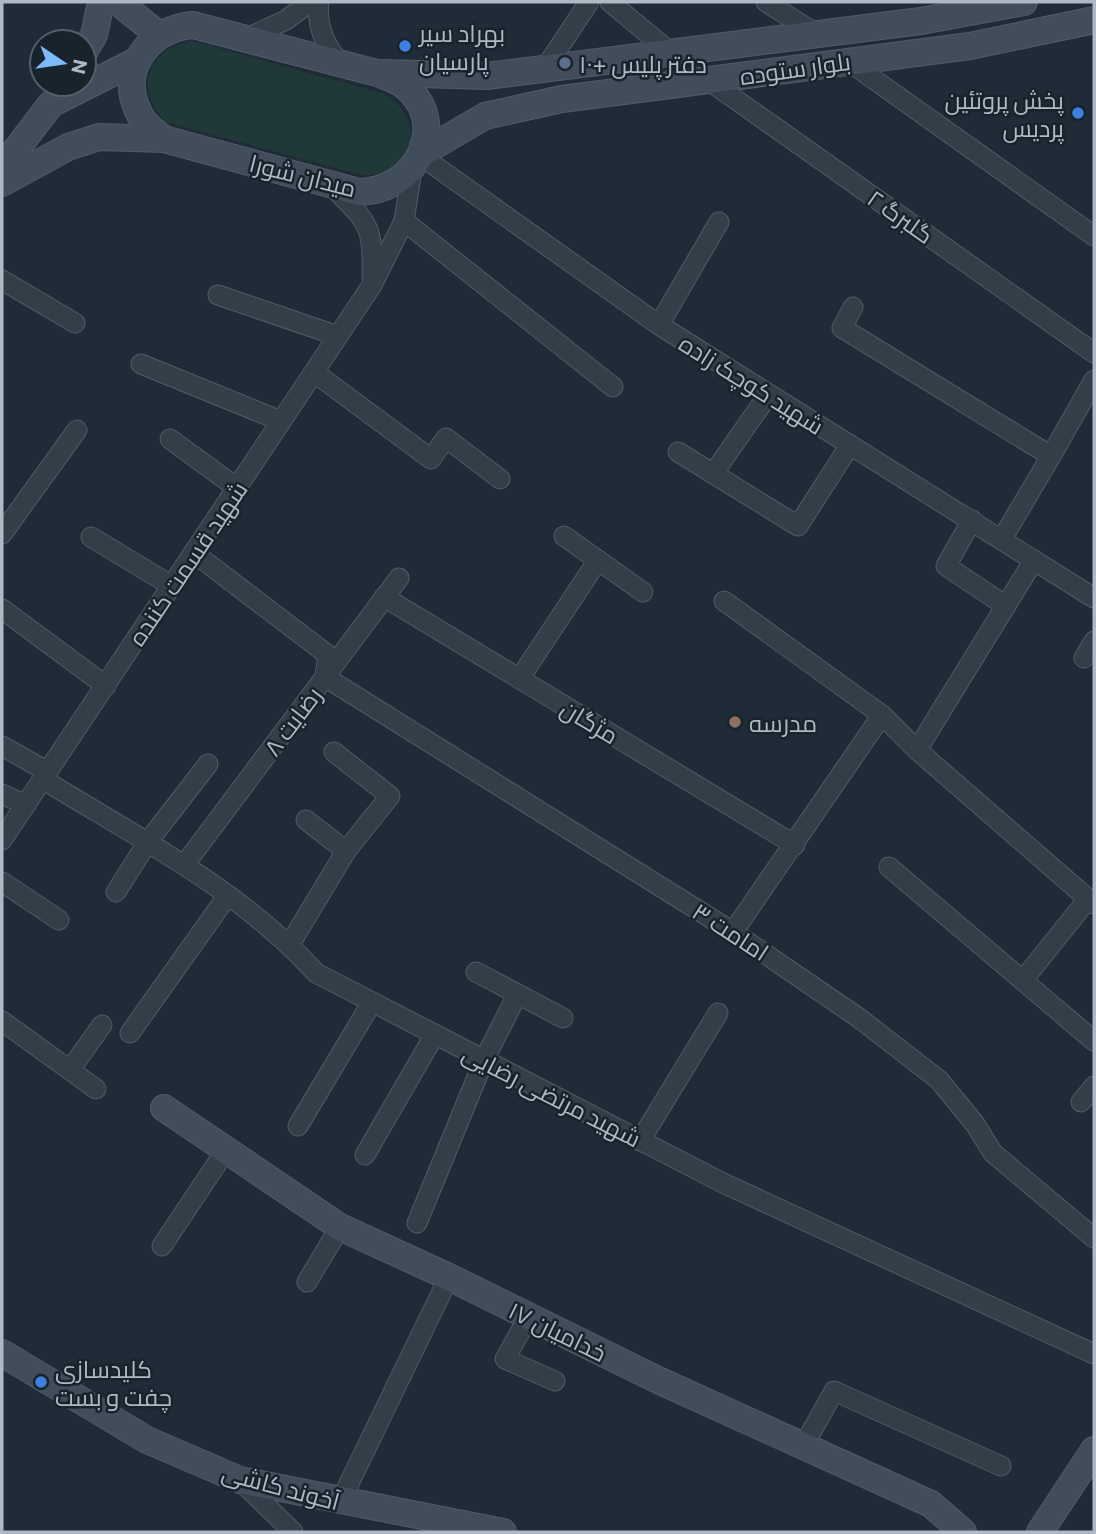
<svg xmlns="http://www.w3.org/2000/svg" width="1096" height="1534" font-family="Commissioner,Cairo,sans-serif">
  <rect width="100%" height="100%" fill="#1f2c37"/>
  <!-- green -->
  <path fill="#213838" d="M193,41l192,53c32,19 40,68 -2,80 -6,1 -15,0 -22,1l-196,-53c-31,-34 -18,-74 28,-81z"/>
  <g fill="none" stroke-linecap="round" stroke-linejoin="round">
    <!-- street casing -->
    <g stroke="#505c65" stroke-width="21">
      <g id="street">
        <path d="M319,2c-3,24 6,44 22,62"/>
        <polyline points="610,2 671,53"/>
        <polyline points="766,2 818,35"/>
        <polyline points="245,39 286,20 310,2"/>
        <polyline points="848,61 1094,236"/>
        <polyline points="544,70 589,2"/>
        <polyline points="708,80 1094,353"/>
        <polyline points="422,153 435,166 659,325 1094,598"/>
        <path d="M330,184c36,38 44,37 42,93"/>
        <polyline points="404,221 613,387"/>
        <polyline points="2,280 75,323"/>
        <polyline points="218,295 338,336"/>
        <polyline points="853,307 842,328 1051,456 1002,539"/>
        <polyline points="659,325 719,222"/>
        <polyline points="141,364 281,421"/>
        <polyline points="315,373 431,459 446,438 500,479"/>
        <polyline points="170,439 237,488"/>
        <polyline points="678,452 798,526 850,445"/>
        <polyline points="1051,456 1094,380"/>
        <polyline points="713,474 768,395"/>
        <polyline points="972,520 946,566 1006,606"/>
        <polyline points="2,534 77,430"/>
        <polyline points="564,536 643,592"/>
        <polyline points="91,537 172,586"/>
        <polyline points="194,553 328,655 325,677 733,932 859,1018 939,1080 975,1124 993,1153 1094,1238"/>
        <polyline points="384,597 795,845"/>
        <polyline points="724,601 882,715 917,750 1094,904"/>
        <polyline points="2,609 106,686"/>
        <polyline points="1084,658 1094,641"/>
        <polyline points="520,678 598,560"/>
        <polyline points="2,746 48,772"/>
        <polyline points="917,750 1034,560"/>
        <path d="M44,780c94,58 197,110 272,193l407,210 371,171"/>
        <polyline points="2,794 26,805"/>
        <polyline points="306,820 346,851"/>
        <polyline points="2,840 372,285 404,221 412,170"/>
        <polyline points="185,864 399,578"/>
        <polyline points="889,867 1094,1041"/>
        <polyline points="2,882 59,920"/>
        <polyline points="116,892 147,843 208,764"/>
        <polyline points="733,932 882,715"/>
        <polyline points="290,944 346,851 390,796 334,752"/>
        <polyline points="476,972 563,1018"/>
        <polyline points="1023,980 1088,899"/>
        <polyline points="2,1021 96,1089"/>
        <polyline points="130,1033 228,895"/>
        <polyline points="70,1070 102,1025"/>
        <polyline points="1081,1102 1094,1086"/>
        <polyline points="298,1126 372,1002"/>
        <polyline points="640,1141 718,1013"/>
        <polyline points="365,1155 435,1034"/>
        <polyline points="417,1223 484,1060 517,995"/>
        <polyline points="162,1246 226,1150"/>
        <polyline points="307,1282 340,1227"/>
        <polyline points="529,1316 505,1359 555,1381"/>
        <polyline points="804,1445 834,1391 1001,1466"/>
        <polyline points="240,1480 293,1532"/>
        <polyline points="340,1502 449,1277"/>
      </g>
    </g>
    <!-- secondary casing -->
    <g stroke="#505c65" stroke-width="28">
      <g id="secondary">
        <polyline points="118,2 159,35"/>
        <path d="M193,25l184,48c8,3 18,6 25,11 50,36 17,107 -43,108l-195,-53c-10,-8 -21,-15 -26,-28 -20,-42 12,-83 55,-86z"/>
        <polyline points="84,52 94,35 101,2"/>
        <polyline points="384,73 487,76 921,21 1024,2"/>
        <polyline points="422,153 485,116 562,99 970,46 1094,20"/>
        <polyline points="2,168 51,104 136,61"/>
        <polyline points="2,183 68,147 99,137 164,139"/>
        <polyline points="164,1108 340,1227 449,1277 658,1380 931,1504 963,1532"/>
        <polyline points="2,1353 147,1440 240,1480 503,1532"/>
        <polyline points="1040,1532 1094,1450"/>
      </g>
    </g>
    <!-- street -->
    <use href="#street" stroke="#333e48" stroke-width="19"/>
    <!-- secondary -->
    <use href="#secondary" stroke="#414d5b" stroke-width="26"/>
  </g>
  <!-- markers -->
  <g fill="#3f7fe0" stroke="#18232c" stroke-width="2.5">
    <circle cx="405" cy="46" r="7"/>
    <circle cx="1078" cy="113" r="7"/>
    <circle cx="41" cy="1382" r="7"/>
  </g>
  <circle fill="#5c6f8a" stroke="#18232c" stroke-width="2.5" cx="565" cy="63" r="7"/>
  <circle fill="#8d6e63" stroke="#18232c" stroke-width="2.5" cx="735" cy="722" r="7"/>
  <g text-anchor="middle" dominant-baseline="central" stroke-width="5" stroke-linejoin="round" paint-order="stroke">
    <!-- poi labels -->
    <g font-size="24" fill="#adb9c4" stroke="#18232c" text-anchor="start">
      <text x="419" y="32">بهراد سیر<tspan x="419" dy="28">پارسیان</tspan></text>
      <text x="579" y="63">دفتر پلیس +۱۰</text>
      <text x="1064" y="99" text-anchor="end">پخش پروتئین<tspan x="1064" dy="28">پردیس</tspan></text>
      <text x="749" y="722">مدرسه</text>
      <text x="55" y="1368">کلیدسازی<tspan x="55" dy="28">چفت و بست</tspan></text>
    </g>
    <!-- street labels -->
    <g font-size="24" fill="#adb9c4" stroke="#18232c">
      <text transform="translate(795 68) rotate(-8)">بلوار ستوده</text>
      <text transform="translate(303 175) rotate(14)">میدان شورا</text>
      <text transform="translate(901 216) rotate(35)">گلبرگ ۲</text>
      <text transform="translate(752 384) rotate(32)">شهید کوچک زاده</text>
      <text transform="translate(187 563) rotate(-56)">شهید قسمت کننده</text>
      <text transform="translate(292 721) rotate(-53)">رضایت ۸</text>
      <text transform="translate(590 721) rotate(31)">مژگان</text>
      <text transform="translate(731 931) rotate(33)">امامت ۳</text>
      <text transform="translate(552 1095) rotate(27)">شهید مرتضی رضایی</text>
      <text transform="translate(558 1331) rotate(26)">خدامیان ۱۷</text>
      <text transform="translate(281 1486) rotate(15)">آخوند کاشی</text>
    </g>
  </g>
  <!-- border -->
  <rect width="1096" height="1534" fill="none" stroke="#adb9c4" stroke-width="7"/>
  <!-- north arrow -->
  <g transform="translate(63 63) rotate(103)"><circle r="33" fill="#18232c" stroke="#545f69" stroke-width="2"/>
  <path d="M0-5L12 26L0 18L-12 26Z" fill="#7dbaf9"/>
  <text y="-10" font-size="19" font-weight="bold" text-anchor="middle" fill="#adb9c4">N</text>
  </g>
</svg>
